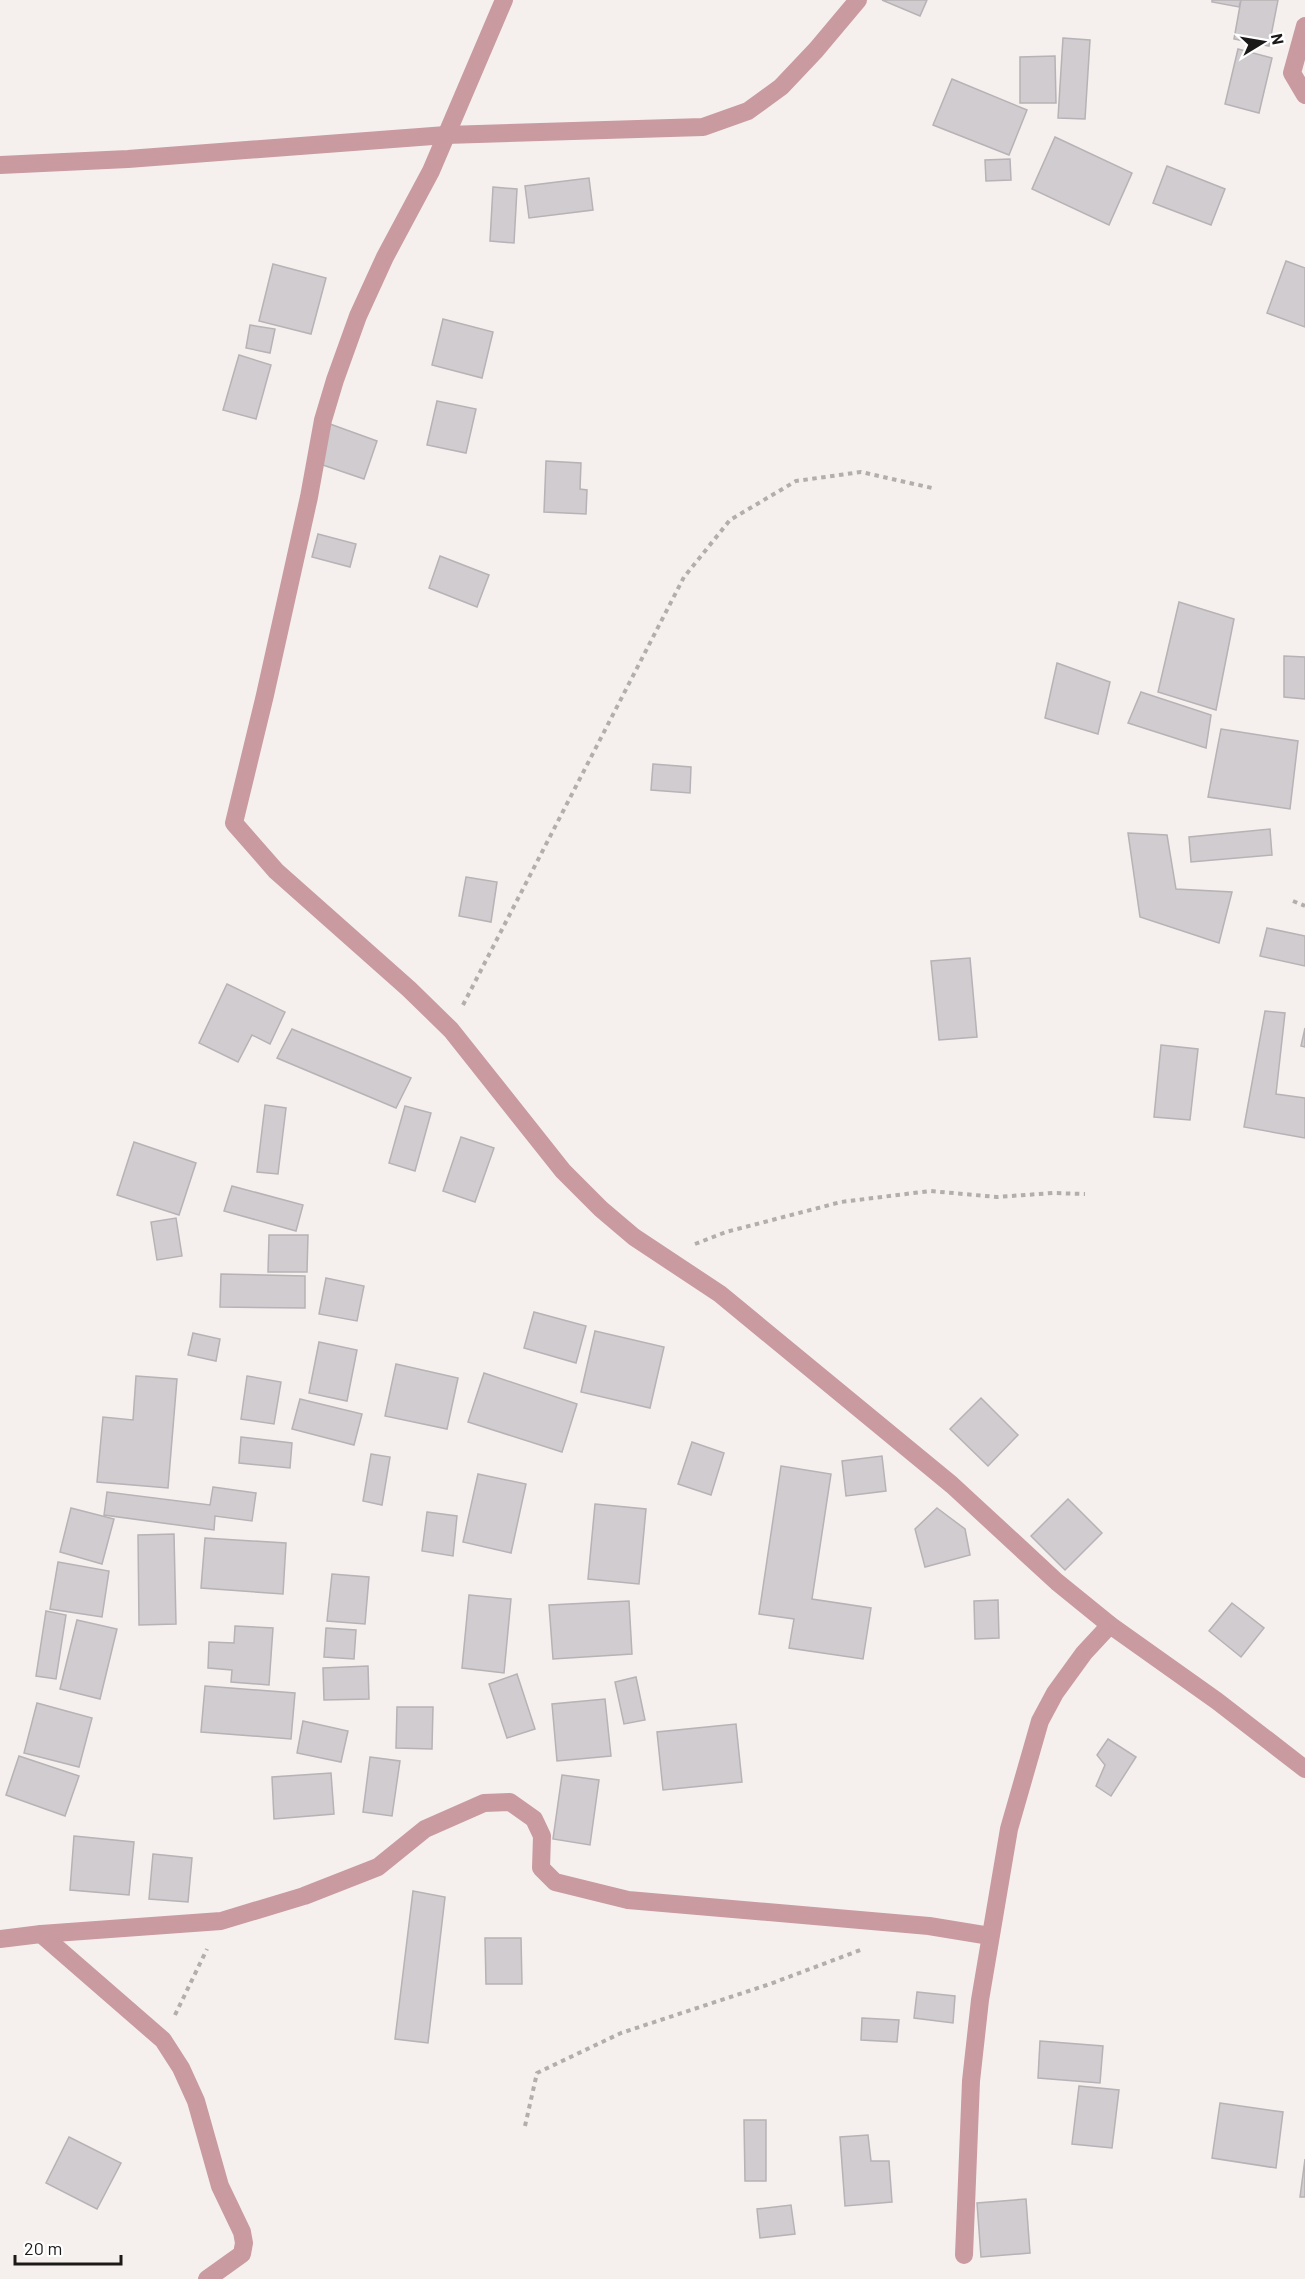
<svg xmlns="http://www.w3.org/2000/svg" width="1305" height="2279" font-family="Barlow,sans-serif">
  <rect width="100%" height="100%" fill="#f5f0ed"/>
  <!-- building -->
  <g fill="#d0cccf" stroke="#b6b2b5" stroke-width="1.5">
    <polygon points="882,0 927,0 920,16"/>
    <polygon points="1212,0 1241,0 1239,7 1212,2"/>
    <polygon points="1241,0 1278,0 1269,46 1234,39"/>
    <polygon points="1063,38 1090,40 1085,119 1058,118"/>
    <polygon points="1238,49 1272,58 1259,113 1225,104"/>
    <polygon points="1055,56 1056,103 1020,103 1020,57"/>
    <polygon points="952,79 1027,110 1009,155 933,125"/>
    <polygon points="1055,137 1132,173 1109,225 1032,189"/>
    <polygon points="1010,159 1011,180 986,181 985,160"/>
    <polygon points="1167,166 1225,189 1211,225 1153,203"/>
    <polygon points="589,178 593,210 529,218 525,186"/>
    <polygon points="493,187 517,189 514,243 490,241"/>
    <polygon points="1286,261 1305,268 1305,327 1267,313"/>
    <polygon points="273,264 326,278 311,334 259,321"/>
    <polygon points="443,319 493,332 482,378 432,365"/>
    <polygon points="250,325 275,329 270,353 246,348"/>
    <polygon points="239,355 271,365 256,419 223,410"/>
    <polygon points="437,401 476,409 466,453 427,445"/>
    <polygon points="330,424 377,441 364,479 317,463"/>
    <polygon points="546,461 581,463 580,489 587,490 586,514 544,512"/>
    <polygon points="318,534 356,544 350,567 312,557"/>
    <polygon points="440,556 489,575 477,607 429,588"/>
    <polygon points="1179,602 1234,619 1216,710 1158,692"/>
    <polygon points="1284,656 1305,657 1305,699 1284,697"/>
    <polygon points="1057,663 1110,682 1098,734 1045,718"/>
    <polygon points="1141,692 1211,715 1206,748 1128,723"/>
    <polygon points="1221,729 1298,741 1290,809 1208,797"/>
    <polygon points="653,764 691,767 690,793 651,790"/>
    <polygon points="1270,829 1272,855 1191,862 1189,837"/>
    <polygon points="1128,833 1167,835 1176,889 1232,892 1219,943 1140,917"/>
    <polygon points="466,877 497,882 491,922 459,916"/>
    <polygon points="1267,928 1305,936 1305,966 1260,956"/>
    <polygon points="970,958 977,1037 939,1040 931,961"/>
    <polygon points="227,984 285,1012 270,1044 252,1035 238,1062 199,1043"/>
    <polygon points="1265,1011 1285,1013 1276,1094 1305,1098 1305,1138 1244,1127"/>
    <polygon points="1305,1028 1305,1047 1301,1046"/>
    <polygon points="292,1029 411,1078 396,1108 277,1058"/>
    <polygon points="1161,1045 1198,1049 1190,1120 1154,1117"/>
    <polygon points="265,1105 286,1108 278,1174 257,1172"/>
    <polygon points="405,1106 431,1113 415,1171 389,1163"/>
    <polygon points="461,1137 494,1148 475,1202 443,1191"/>
    <polygon points="134,1142 196,1163 179,1215 117,1195"/>
    <polygon points="232,1186 303,1205 296,1231 224,1211"/>
    <polygon points="176,1218 182,1256 157,1260 151,1222"/>
    <polygon points="269,1235 308,1235 307,1272 268,1272"/>
    <polygon points="221,1274 305,1276 305,1308 220,1307"/>
    <polygon points="326,1278 364,1286 357,1321 319,1314"/>
    <polygon points="534,1312 586,1326 576,1363 524,1348"/>
    <polygon points="595,1331 664,1347 650,1408 581,1392"/>
    <polygon points="193,1333 220,1339 216,1361 188,1355"/>
    <polygon points="319,1342 357,1350 347,1401 309,1393"/>
    <polygon points="396,1364 458,1378 447,1429 385,1416"/>
    <polygon points="484,1373 577,1404 562,1452 468,1422"/>
    <polygon points="136,1376 177,1379 168,1488 97,1482 103,1417 133,1420"/>
    <polygon points="247,1376 281,1382 274,1424 241,1419"/>
    <polygon points="981,1398 1018,1435 988,1466 950,1429"/>
    <polygon points="300,1399 362,1414 354,1445 292,1429"/>
    <polygon points="241,1437 292,1443 290,1468 239,1463"/>
    <polygon points="692,1442 724,1453 711,1495 678,1484"/>
    <polygon points="371,1454 390,1457 382,1505 363,1501"/>
    <polygon points="882,1456 886,1491 846,1496 842,1461"/>
    <polygon points="781,1466 831,1474 812,1599 871,1608 863,1659 789,1648 794,1619 759,1614"/>
    <polygon points="478,1474 526,1484 511,1553 463,1542"/>
    <polygon points="213,1487 256,1493 252,1521 215,1516 214,1530 104,1515 107,1492 210,1505"/>
    <polygon points="1068,1499 1102,1533 1065,1570 1031,1536"/>
    <polygon points="595,1504 646,1509 639,1584 588,1579"/>
    <polygon points="71,1508 114,1519 102,1564 60,1552"/>
    <polygon points="937,1508 965,1529 970,1555 925,1567 915,1529"/>
    <polygon points="427,1512 457,1516 453,1556 422,1551"/>
    <polygon points="174,1534 176,1624 139,1625 138,1535"/>
    <polygon points="205,1538 286,1543 283,1594 201,1588"/>
    <polygon points="58,1562 109,1571 102,1617 50,1609"/>
    <polygon points="332,1574 369,1577 365,1624 327,1621"/>
    <polygon points="469,1595 511,1599 504,1673 462,1668"/>
    <polygon points="998,1600 999,1638 975,1639 974,1601"/>
    <polygon points="629,1601 632,1654 553,1659 549,1605"/>
    <polygon points="1232,1603 1264,1628 1241,1657 1209,1631"/>
    <polygon points="46,1611 66,1615 56,1679 36,1676"/>
    <polygon points="77,1620 117,1629 100,1699 60,1689"/>
    <polygon points="235,1626 273,1628 269,1685 231,1682 232,1670 208,1668 209,1642 234,1643"/>
    <polygon points="326,1628 356,1630 354,1659 324,1657"/>
    <polygon points="368,1666 369,1699 324,1700 323,1668"/>
    <polygon points="517,1674 535,1729 507,1738 489,1684"/>
    <polygon points="636,1677 645,1720 624,1724 615,1682"/>
    <polygon points="205,1686 295,1693 291,1739 201,1732"/>
    <polygon points="605,1699 611,1756 557,1761 552,1704"/>
    <polygon points="37,1703 92,1718 79,1767 24,1753"/>
    <polygon points="397,1707 433,1707 432,1749 396,1748"/>
    <polygon points="303,1721 348,1731 341,1762 297,1753"/>
    <polygon points="736,1724 742,1782 663,1790 657,1732"/>
    <polygon points="1108,1739 1136,1757 1111,1796 1096,1786 1105,1765 1097,1755"/>
    <polygon points="19,1756 79,1776 65,1816 6,1795"/>
    <polygon points="370,1757 400,1761 392,1816 363,1812"/>
    <polygon points="331,1773 334,1814 274,1819 272,1777"/>
    <polygon points="562,1775 599,1780 590,1845 553,1839"/>
    <polygon points="74,1836 134,1842 129,1895 70,1890"/>
    <polygon points="153,1854 192,1858 188,1902 149,1899"/>
    <polygon points="413,1891 445,1897 428,2043 395,2039"/>
    <polygon points="485,1938 521,1938 522,1984 486,1984"/>
    <polygon points="917,1992 955,1996 953,2023 914,2018"/>
    <polygon points="862,2018 899,2020 897,2042 861,2040"/>
    <polygon points="1040,2041 1103,2046 1100,2083 1038,2078"/>
    <polygon points="1079,2086 1119,2090 1112,2148 1072,2144"/>
    <polygon points="1220,2103 1283,2112 1276,2168 1212,2158"/>
    <polygon points="744,2120 766,2120 766,2181 745,2181"/>
    <polygon points="868,2135 871,2161 889,2161 892,2202 845,2206 840,2137"/>
    <polygon points="69,2137 121,2163 97,2209 46,2183"/>
    <polygon points="1305,2159 1305,2197 1300,2197"/>
    <polygon points="1026,2199 1030,2253 981,2257 977,2203"/>
    <polygon points="791,2205 795,2234 760,2238 757,2209"/>
  </g>
  <g fill="none" stroke-linecap="round" stroke-linejoin="round">
    <!-- path -->
    <g stroke="#b2aeac" stroke-width="4" stroke-dasharray="4.5 4.5" stroke-linecap="butt">
      <polyline points="1293,901 1305,906"/>
      <polyline points="463,1005 684,577 730,520 796,481 861,472 932,488"/>
      <polyline points="695,1244 726,1232 841,1202 930,1191 997,1197 1053,1193 1085,1194"/>
      <polyline points="175,2015 207,1949"/>
      <polyline points="525,2126 537,2073 621,2033 770,1984 863,1949"/>
    </g>
    <!-- minor -->
    <g stroke="#c99aa0" stroke-width="18">
      <polyline points="504,0 431,171 385,257 358,316 335,380 323,420 309,497 265,695 234,823 276,871 409,989 451,1030 563,1171 601,1209 634,1237 720,1294 952,1485 1057,1582 1110,1625 1217,1701 1305,1769"/>
      <polyline points="1305,26 1292,73 1305,95"/>
      <polyline points="0,165 128,159 446,135 703,127 748,111 781,87 816,50 858,0"/>
      <polyline points="41,1934 163,2040 181,2068 196,2101 220,2186 242,2232 244,2243 242,2254 207,2279"/>
      <polyline points="0,1939 41,1934 221,1921 304,1896 378,1867 425,1829 484,1803 510,1802 534,1819 542,1836 541,1868 555,1882 628,1900 929,1926 990,1936"/>
      <polyline points="964,2255 971,2081 980,2000 1009,1829 1040,1721 1055,1693 1084,1653 1110,1625"/>
    </g>
  </g>
  <!-- north arrow -->
  <g transform="translate(1263 42) rotate(79)" stroke="#ffffff" stroke-width="4.5" paint-order="stroke">
  <path d="M0-4.5L10 22L0 15L-10 22Z" fill="#1c1a19"/>
  <text y="-9" font-size="16" font-weight="bold" text-anchor="middle" fill="#1c1a19">N</text>
  </g>
  <!-- scale -->
  <path d="M15 2255v9h106v-9" fill="none" stroke="#1c1a19" stroke-width="3"/>
  <text x="24" y="2255" font-size="18" fill="#1c1a19" stroke="#ffffff" stroke-width="4.5" paint-order="stroke">20 m</text>
</svg>
